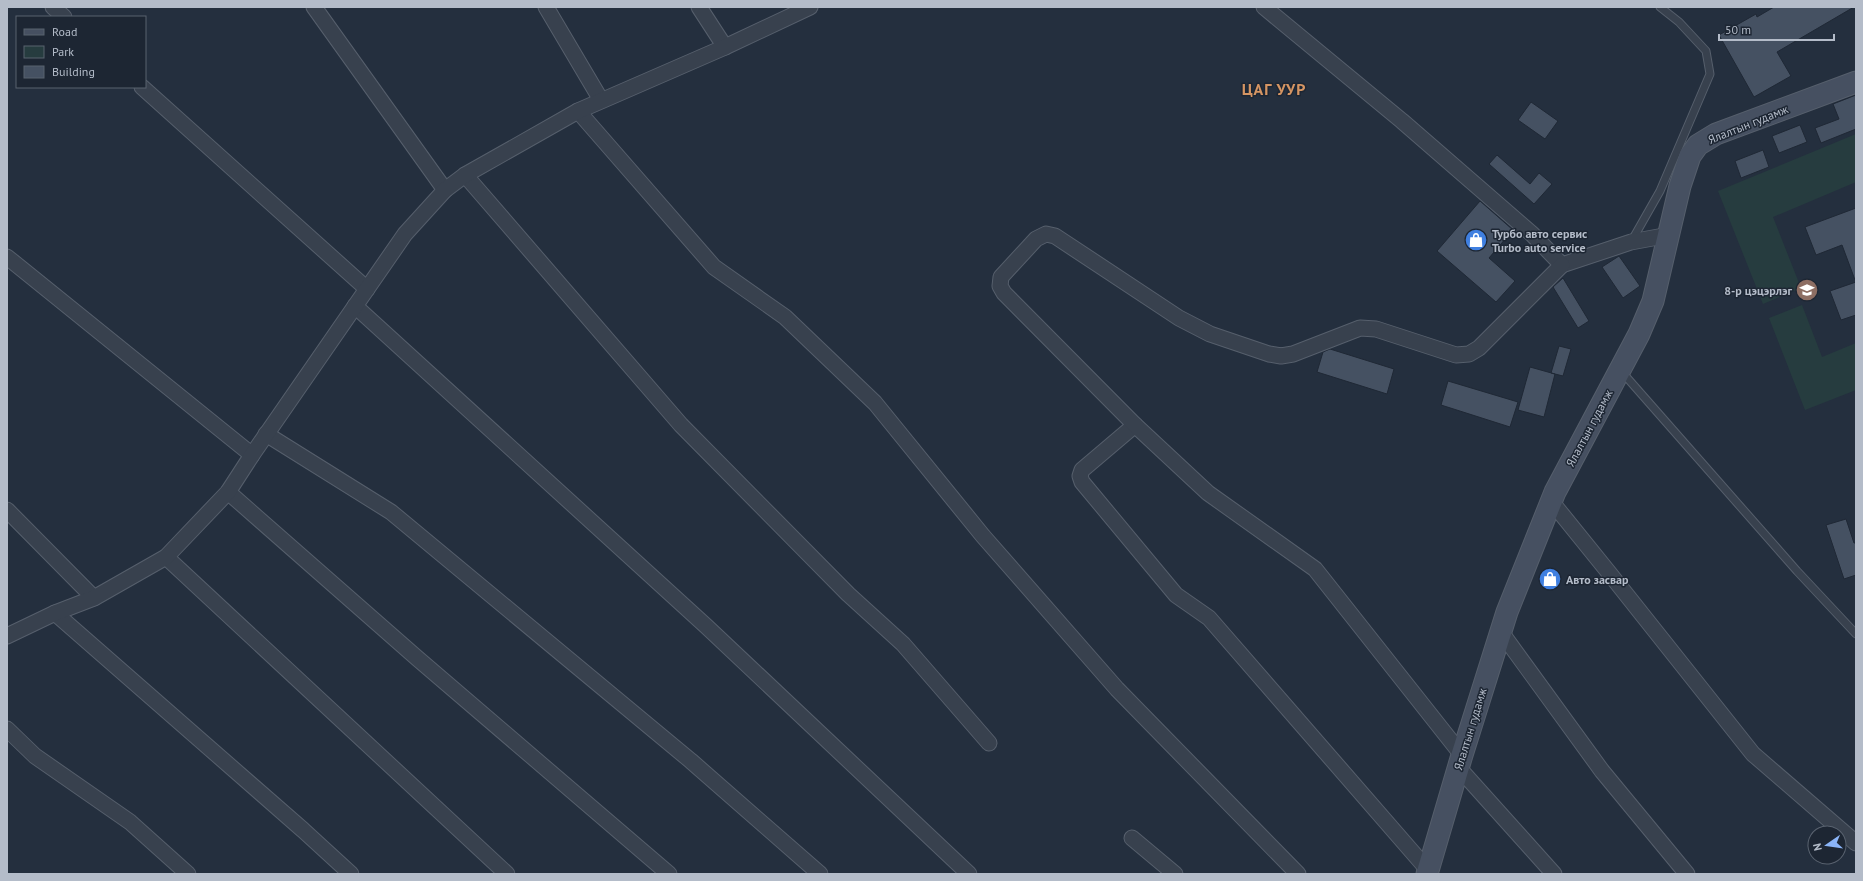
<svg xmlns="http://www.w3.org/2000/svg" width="1863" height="881" font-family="'PT Sans',sans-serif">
  <rect width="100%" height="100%" fill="#242f3e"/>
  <!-- green -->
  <g fill="#263c3f">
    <polygon points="1856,134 1856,182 1773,217 1801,288 1763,304 1718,191"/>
    <polygon points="1802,305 1822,357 1856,343 1856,390 1805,410 1769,318"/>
  </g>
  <!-- building -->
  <g fill="#455162" stroke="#1f2835">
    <polygon points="1774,7 1854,7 1777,52 1791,76 1754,97 1719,35 1756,14 1757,17"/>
    <polygon points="1856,95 1856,129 1821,143 1815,128 1839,119 1833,104"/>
    <polygon points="1531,102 1558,121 1545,139 1518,120"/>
    <polygon points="1800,125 1807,142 1779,153 1772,136"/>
    <polygon points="1763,150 1769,167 1741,178 1735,161"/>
    <polygon points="1497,155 1530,184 1539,173 1552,184 1534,204 1489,164"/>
    <polygon points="1480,201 1513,230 1489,258 1515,281 1496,302 1437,251"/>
    <polygon points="1856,208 1856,280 1855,280 1842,245 1816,255 1805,227"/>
    <polygon points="1619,256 1640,286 1623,298 1602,267"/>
    <polygon points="1563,278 1589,321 1578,328 1553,287"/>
    <polygon points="1856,282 1856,315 1841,320 1830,291"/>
    <polygon points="1559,346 1571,349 1563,376 1555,374 1544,417 1518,410 1530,367 1555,374 1551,373"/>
    <polygon points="1330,349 1394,369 1387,394 1317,372 1323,352"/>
    <polygon points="1448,381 1518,402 1510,427 1441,405"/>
    <polygon points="1846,519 1854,543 1856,543 1856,575 1844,579 1826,525"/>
  </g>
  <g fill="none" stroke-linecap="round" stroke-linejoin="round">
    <!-- lane casing -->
    <g stroke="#565f6c" stroke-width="9">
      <g id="lane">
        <polyline points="1631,242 1660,191 1710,74 1706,51 1679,22 1660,7"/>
        <polyline points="1622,372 1797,571 1856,634"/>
      </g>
    </g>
    <!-- street casing -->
    <g stroke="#565f6c" stroke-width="17">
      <g id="street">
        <polyline points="53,7 64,17"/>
        <polyline points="314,7 445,190"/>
        <polyline points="546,7 601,100"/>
        <polyline points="699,7 725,47"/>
        <polyline points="1264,7 1402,121 1532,234 1562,265 1631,242 1669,235"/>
        <polyline points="142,87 367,289"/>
        <polyline points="578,111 714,267 785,317 875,403 983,536 1117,689 1298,874"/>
        <polyline points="465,175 681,425 848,594 903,644 989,743"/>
        <polyline points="7,257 252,455"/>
        <polyline points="355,306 706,626 969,874"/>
        <polyline points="1135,425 1082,470 1080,476 1082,482 1176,595 1209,618 1428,870"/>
        <polyline points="266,434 391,512 691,761 820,874"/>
        <polyline points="228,492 417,658 669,874"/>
        <polyline points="1551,501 1610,574 1753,754 1856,843"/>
        <polyline points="7,510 94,598"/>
        <polyline points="166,557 507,874"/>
        <polyline points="55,613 303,830 351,874"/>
        <polyline points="1501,632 1602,771 1687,874"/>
        <polyline points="7,636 55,613 94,598 166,557 228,492 252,455 405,234 445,190 465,175 578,111 725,47 810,7"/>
        <polyline points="7,729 35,756 130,822 188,874"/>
        <polyline points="1462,755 1315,569 1208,493 1135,425 1004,293 1000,286 1001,277 1036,239 1046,234 1055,236 1179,318 1210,334 1269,354 1281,356 1293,354 1360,328 1376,329 1456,355 1469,354 1479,348 1562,265"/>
        <polyline points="1458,767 1554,874"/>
        <polyline points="1132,838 1175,874"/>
      </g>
    </g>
    <!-- secondary casing -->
    <g stroke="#565f6c" stroke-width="23">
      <polyline id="secondary" points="1427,874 1462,755 1507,612 1555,492 1639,334 1653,301 1680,186 1690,156 1698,145 1716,134 1856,82"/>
    </g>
    <!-- lane -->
    <use href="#lane" stroke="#38414e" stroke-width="7"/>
    <!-- street -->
    <use href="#street" stroke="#38414e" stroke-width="15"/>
    <!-- secondary -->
    <use href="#secondary" stroke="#465061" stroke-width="21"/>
  </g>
  <!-- icons -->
  <defs>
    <g id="shop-disc" transform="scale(1.15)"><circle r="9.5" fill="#3f7fe0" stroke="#1d2633"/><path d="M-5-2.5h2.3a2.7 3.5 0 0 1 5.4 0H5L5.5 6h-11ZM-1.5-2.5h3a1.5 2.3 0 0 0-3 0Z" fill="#fff"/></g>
    <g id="school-disc" transform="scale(1.15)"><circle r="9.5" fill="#8d6e63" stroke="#1d2633"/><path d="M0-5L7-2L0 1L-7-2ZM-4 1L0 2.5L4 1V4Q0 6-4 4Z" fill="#fff"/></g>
  </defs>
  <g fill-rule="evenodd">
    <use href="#shop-disc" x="1476" y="240"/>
    <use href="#school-disc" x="1807" y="290"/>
    <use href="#shop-disc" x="1550" y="579"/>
  </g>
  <g text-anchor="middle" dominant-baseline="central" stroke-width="3" stroke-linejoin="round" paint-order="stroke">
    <!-- street labels -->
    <g font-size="12" fill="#b4bcc9" stroke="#1d2633">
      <text transform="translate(1748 124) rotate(-22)">Ялалтын гудамж</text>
      <text transform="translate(1589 428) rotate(-62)">Ялалтын гудамж</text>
      <text transform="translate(1470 729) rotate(-73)">Ялалтын гудамж</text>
    </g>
    <!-- poi labels -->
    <g font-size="12" font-weight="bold" fill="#b4bcc9" stroke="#1d2633" text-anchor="start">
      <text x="1492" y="233">Турбо авто сервис<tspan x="1492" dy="14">Turbo auto service</tspan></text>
      <text x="1792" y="290" text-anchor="end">8-р цэцэрлэг</text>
      <text x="1566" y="579">Авто засвар</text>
    </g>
    <!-- district labels -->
    <g font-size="16" font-weight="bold" letter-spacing="1" fill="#d59563" stroke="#1d2633">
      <text x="1274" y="89">ЦАГ УУР</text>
    </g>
  </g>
  <!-- border -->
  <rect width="1863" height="881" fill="none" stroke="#b4bcc9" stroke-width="16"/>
  <!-- legend -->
  <rect x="16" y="16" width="130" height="72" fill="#1d2633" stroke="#59626f"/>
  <rect x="24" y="29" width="20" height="6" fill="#465061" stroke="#59626f"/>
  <text x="52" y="36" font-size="12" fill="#b4bcc9">Road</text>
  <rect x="24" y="46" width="20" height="12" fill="#263c3f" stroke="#59626f"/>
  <text x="52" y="56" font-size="12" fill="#b4bcc9">Park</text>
  <rect x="24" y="66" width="20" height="12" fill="#455162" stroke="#59626f"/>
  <text x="52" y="76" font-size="12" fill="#b4bcc9">Building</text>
  <!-- north arrow -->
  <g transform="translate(1827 845) rotate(257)"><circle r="19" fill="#1d2633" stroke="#59626f"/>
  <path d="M0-3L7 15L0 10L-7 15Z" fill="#8ab4f8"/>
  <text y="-6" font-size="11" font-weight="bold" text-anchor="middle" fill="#b4bcc9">N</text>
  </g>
  <!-- scale -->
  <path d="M1719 34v6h115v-6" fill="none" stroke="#b4bcc9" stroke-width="2"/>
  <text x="1725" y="34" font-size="12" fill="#b4bcc9" stroke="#1d2633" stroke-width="3" paint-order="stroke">50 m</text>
</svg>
